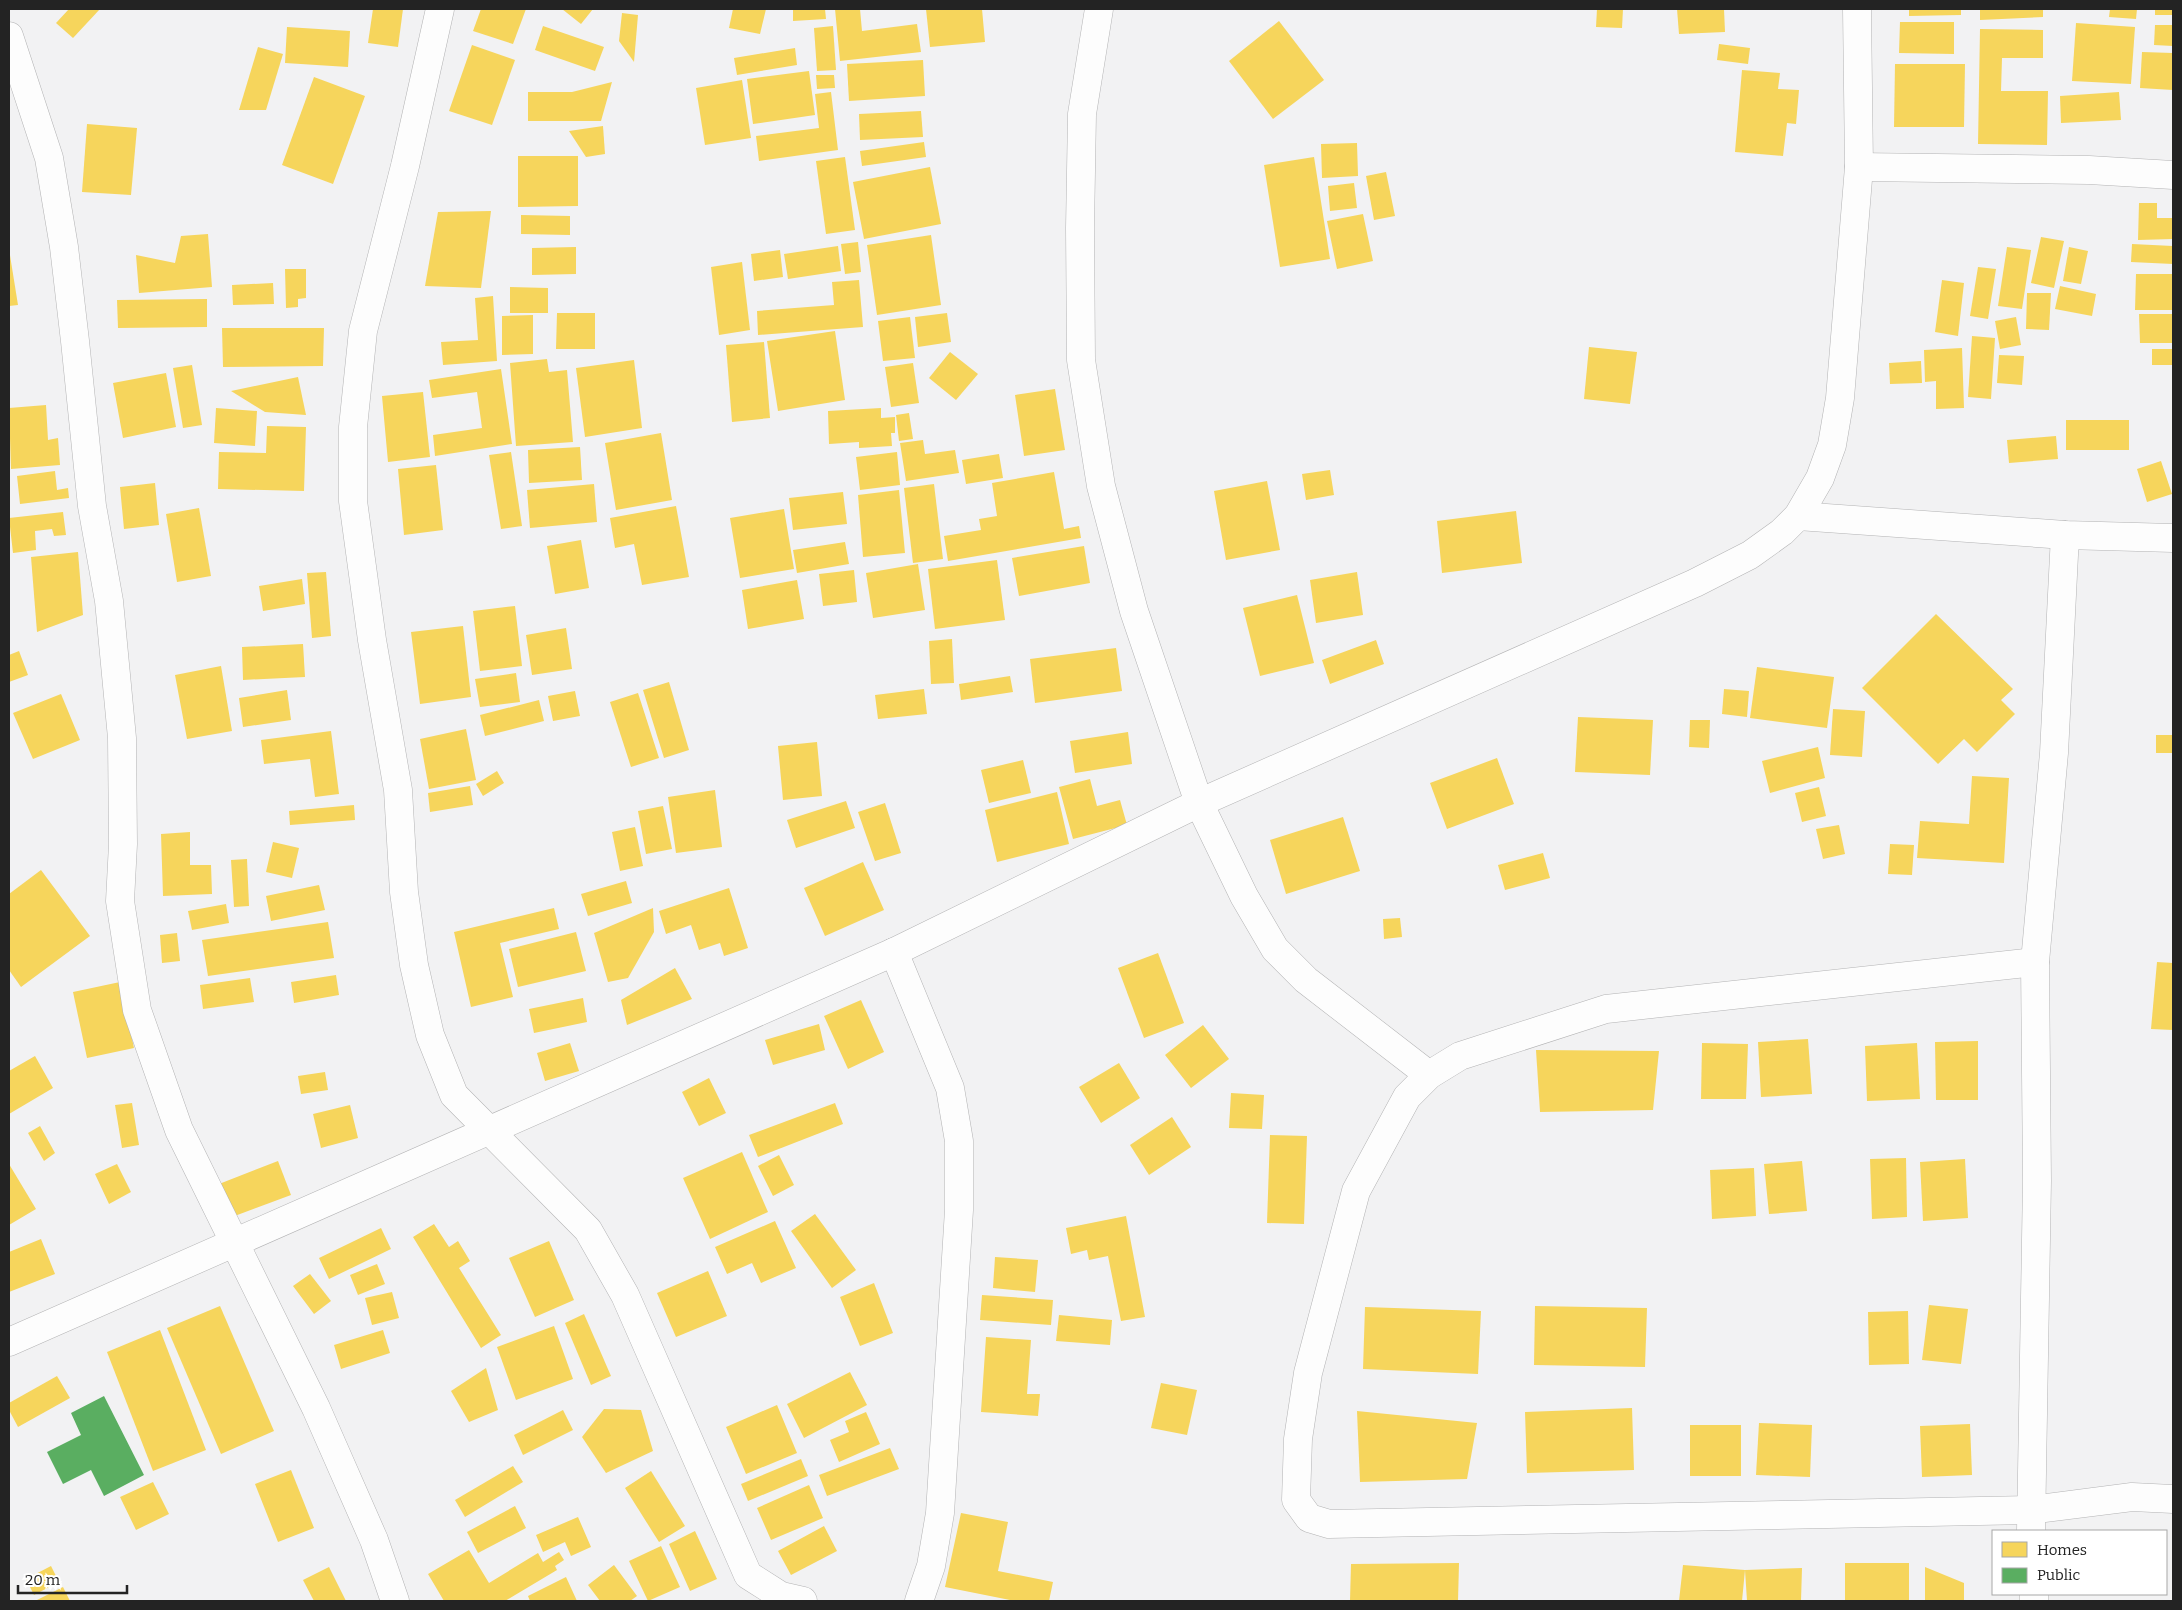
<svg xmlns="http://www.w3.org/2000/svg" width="2182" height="1610" font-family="Bitter,serif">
  <rect width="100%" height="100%" fill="#f2f2f3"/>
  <!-- homes -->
  <g fill="#f6d55c">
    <polygon points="69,9 100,9 73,38 56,23"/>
    <polygon points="373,9 403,9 398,47 368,43"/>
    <polygon points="481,9 526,9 513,44 473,31"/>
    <polygon points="562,9 593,9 581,24"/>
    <polygon points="733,9 766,9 760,34 729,28"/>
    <polygon points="793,9 825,9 826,19 793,21"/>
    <polygon points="835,9 860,9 862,31 917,24 921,52 840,61"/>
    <polygon points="926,9 982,9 985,42 930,47"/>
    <polygon points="1597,9 1623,9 1622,28 1596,27"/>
    <polygon points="1677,9 1724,9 1725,32 1679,34"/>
    <polygon points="1909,9 1961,9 1961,15 1909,16"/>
    <polygon points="1980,9 2043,9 2043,17 1980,20"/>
    <polygon points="2110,9 2137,9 2136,19 2109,17"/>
    <rect x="2155" y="9" width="18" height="6"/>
    <polygon points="622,13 638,15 634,62 619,41"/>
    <polygon points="1279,21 1324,80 1273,119 1229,61"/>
    <polygon points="1900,22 1954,22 1954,54 1899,53"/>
    <polygon points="2076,23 2135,27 2131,84 2072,81"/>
    <polygon points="2155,25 2173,25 2173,46 2154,45"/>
    <polygon points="543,26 604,47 595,71 535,50"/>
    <polygon points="833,26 836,70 817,71 814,28"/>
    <polygon points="287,27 350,31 348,67 285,63"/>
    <polygon points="1980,29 2043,30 2043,58 2002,58 2001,91 2048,91 2047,145 1978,144"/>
    <polygon points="1719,44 1750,48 1748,64 1717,60"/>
    <polygon points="472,45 515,60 492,125 449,111"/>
    <polygon points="258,47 283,54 266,110 239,110"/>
    <polygon points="795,48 797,65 737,75 734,58"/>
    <polygon points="2142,52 2173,53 2173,90 2140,88"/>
    <polygon points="923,60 925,96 849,101 847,64"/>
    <polygon points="1895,64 1965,64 1964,127 1894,127"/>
    <polygon points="1742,70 1780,73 1778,89 1799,90 1796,124 1787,123 1783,156 1735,152"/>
    <polygon points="809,71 815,115 753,124 747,79"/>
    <polygon points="816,75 834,75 835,88 817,89"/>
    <polygon points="314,77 365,96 333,184 282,165"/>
    <polygon points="742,80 751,138 705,145 696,88"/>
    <polygon points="612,82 601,121 528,121 528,92 572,92"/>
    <polygon points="831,92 838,150 759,161 756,136 819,128 815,94"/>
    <polygon points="2119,92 2121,120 2061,123 2060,96"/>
    <polygon points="921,111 923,137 860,140 859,114"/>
    <polygon points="87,124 137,128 131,195 82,192"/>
    <polygon points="603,126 605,154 586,157 569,131"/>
    <polygon points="924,142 926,157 862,166 860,151"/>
    <polygon points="1357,143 1358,176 1322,178 1321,144"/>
    <polygon points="518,156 578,156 578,206 518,207"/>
    <polygon points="845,157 855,230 826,234 816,161"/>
    <polygon points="1314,157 1330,259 1280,267 1264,165"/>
    <polygon points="930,167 941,224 864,239 853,182"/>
    <polygon points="1386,172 1395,216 1374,220 1366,176"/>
    <polygon points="1354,183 1357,208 1330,211 1328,186"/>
    <polygon points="2139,203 2157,203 2157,218 2173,218 2173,239 2138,240"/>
    <polygon points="491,211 481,288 425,286 438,212"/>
    <polygon points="1363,214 1373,261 1337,269 1327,221"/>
    <polygon points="521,215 570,216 570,235 521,234"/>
    <polygon points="208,234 212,287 139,293 136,255 175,263 181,236"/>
    <polygon points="931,235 941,305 877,315 867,245"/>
    <polygon points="2041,237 2064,241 2054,288 2031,283"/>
    <polygon points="858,242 861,272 845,274 841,244"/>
    <polygon points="2132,244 2173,246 2173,264 2131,262"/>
    <polygon points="838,246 841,271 788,279 784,254"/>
    <polygon points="576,247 576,274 532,275 532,248"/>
    <polygon points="2007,247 2031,250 2022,309 1998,306"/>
    <polygon points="2069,247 2088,251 2081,284 2063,281"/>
    <polygon points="9,249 18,305 9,306"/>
    <polygon points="780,250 783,277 754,281 751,254"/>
    <polygon points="742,262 750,330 719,335 711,267"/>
    <polygon points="1978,267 1996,269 1988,319 1970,316"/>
    <polygon points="285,269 306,269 306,298 298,299 298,307 286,308"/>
    <polygon points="2136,274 2173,274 2173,310 2135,310"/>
    <polygon points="859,280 863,327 758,335 757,311 834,305 832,282"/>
    <polygon points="1942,280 1964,283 1958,336 1935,332"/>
    <polygon points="273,283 274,304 233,305 232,285"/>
    <polygon points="2060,286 2096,294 2092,316 2055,309"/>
    <polygon points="510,287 548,288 548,313 510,313"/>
    <polygon points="2027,293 2051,293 2049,330 2026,329"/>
    <polygon points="493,296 497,361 443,365 441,342 478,340 475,298"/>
    <polygon points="207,299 207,327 118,328 117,300"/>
    <polygon points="557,313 595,313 595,349 556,349"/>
    <polygon points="947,313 951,342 918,347 915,317"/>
    <polygon points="2139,314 2173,314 2173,343 2140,343"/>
    <polygon points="533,315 533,354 502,355 502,316"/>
    <polygon points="910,317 915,358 883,361 878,321"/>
    <polygon points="2016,317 2021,345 2000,349 1995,321"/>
    <polygon points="222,328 324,328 323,366 223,367"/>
    <polygon points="835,331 845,400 778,411 767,341"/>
    <polygon points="1972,336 1995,338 1991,399 1968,397"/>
    <polygon points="764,342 770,418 732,422 726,345"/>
    <polygon points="1589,347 1637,352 1630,404 1584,399"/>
    <polygon points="1962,348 1964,408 1936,409 1936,381 1925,382 1924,350"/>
    <rect x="2152" y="349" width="21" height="16"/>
    <polygon points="950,352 978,374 956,400 929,378"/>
    <polygon points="1999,355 2024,356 2022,385 1997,383"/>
    <polygon points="547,359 549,372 567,370 573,442 516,446 510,363"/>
    <polygon points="634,360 642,428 585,437 576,368"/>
    <polygon points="1921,361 1922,383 1890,384 1889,363"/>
    <polygon points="913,363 919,403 891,407 885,367"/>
    <polygon points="192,365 202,425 183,428 173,368"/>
    <polygon points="501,369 512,444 435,456 433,435 482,428 477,392 432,398 429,380"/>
    <polygon points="166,373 176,427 123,438 113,383"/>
    <polygon points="298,377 306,415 265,412 231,391"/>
    <polygon points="1055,389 1065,450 1024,456 1015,395"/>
    <polygon points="423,392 430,457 388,462 382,396"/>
    <polygon points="46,405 48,440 58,438 60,465 11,469 9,408"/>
    <polygon points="216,408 257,411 255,446 214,443"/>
    <polygon points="881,408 881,418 895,417 895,433 891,433 892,446 859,448 859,442 829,444 828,411"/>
    <polygon points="909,413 913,439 899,441 896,415"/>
    <rect x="2066" y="420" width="63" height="30"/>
    <polygon points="267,426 306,427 304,491 218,489 219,452 266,453"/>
    <polygon points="661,433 672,500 616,510 605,443"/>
    <polygon points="2056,436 2058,459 2009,463 2007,440"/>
    <polygon points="923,440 925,454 955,450 959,473 906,481 900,443"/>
    <polygon points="580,447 582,480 529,483 528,450"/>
    <polygon points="511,452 522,526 501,529 489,455"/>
    <polygon points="897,452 900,485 860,490 856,457"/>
    <polygon points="999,454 1003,478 966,484 962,460"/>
    <polygon points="2161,461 2172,494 2147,502 2137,469"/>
    <polygon points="436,465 443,530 404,535 398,469"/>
    <polygon points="1330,470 1334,495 1306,500 1302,474"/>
    <polygon points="55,471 57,490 68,488 69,498 20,504 17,476"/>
    <polygon points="1054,472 1064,529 1079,526 1081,538 948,561 944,536 981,530 979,519 997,516 992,483"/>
    <polygon points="1267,481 1280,550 1226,560 1214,491"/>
    <polygon points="155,483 159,525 124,529 120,487"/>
    <polygon points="594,484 597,522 530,528 527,490"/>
    <polygon points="934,484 943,559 913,563 904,488"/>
    <polygon points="899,490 905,553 863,557 858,495"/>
    <polygon points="843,492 847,524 793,530 789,498"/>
    <polygon points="676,506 689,577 642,585 634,544 615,548 610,518"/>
    <polygon points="199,508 211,576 177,582 166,514"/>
    <polygon points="784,509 794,569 740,578 730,518"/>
    <polygon points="1516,511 1522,563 1442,573 1437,521"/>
    <polygon points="63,512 66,535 54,536 52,529 35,531 36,550 13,553 9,518"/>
    <polygon points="581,540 589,588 555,594 547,546"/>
    <polygon points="845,542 849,564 797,573 793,550"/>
    <polygon points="1084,546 1090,583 1019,596 1012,558"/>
    <polygon points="78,552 83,615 37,632 31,557"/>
    <polygon points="997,560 1005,620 935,629 928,569"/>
    <polygon points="918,564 925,610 873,618 866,573"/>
    <polygon points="854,570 857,602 823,606 819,574"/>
    <polygon points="326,572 331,636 312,638 307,573"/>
    <polygon points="1357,572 1363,615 1316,623 1310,580"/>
    <polygon points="302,579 305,604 263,611 259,586"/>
    <polygon points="797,580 804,619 748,629 742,590"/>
    <polygon points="1297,595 1314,663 1260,676 1243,608"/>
    <polygon points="515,606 522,666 480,671 473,611"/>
    <polygon points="1936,614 2013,689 2001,700 2015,714 1977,752 1964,739 1938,764 1862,688"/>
    <polygon points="463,626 471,697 420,704 411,632"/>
    <polygon points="566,628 572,669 532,675 526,635"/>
    <polygon points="952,639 954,683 931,684 929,641"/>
    <polygon points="1376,640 1384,664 1330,684 1322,660"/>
    <polygon points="303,644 305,677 243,680 242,647"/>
    <polygon points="1116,648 1122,691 1035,703 1030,659"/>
    <polygon points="19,651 28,675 9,682 9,655"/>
    <polygon points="221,666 232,731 187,739 175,675"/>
    <polygon points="1757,667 1834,677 1827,728 1750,718"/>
    <polygon points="516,673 520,702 480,707 475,679"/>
    <polygon points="1010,676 1013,692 961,700 959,684"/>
    <polygon points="669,682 689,750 664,758 643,690"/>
    <polygon points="924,689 927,714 878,719 875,695"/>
    <polygon points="1724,689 1749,691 1747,717 1722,714"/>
    <polygon points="287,690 291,720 243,727 239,698"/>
    <polygon points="575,691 580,716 553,721 548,696"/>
    <polygon points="638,693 659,758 631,767 610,702"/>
    <polygon points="61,694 80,740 33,759 13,713"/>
    <polygon points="539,700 544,721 485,736 480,715"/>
    <polygon points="1833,709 1865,711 1862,757 1830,755"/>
    <polygon points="1578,717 1653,720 1650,775 1575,772"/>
    <polygon points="1690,720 1710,720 1709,748 1689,747"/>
    <polygon points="466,729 476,780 429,789 420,739"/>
    <polygon points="331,731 339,794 315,797 310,759 264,764 261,740"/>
    <polygon points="1128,732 1132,764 1075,773 1070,741"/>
    <rect x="2156" y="735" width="17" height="18"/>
    <polygon points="817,742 822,796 783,800 778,746"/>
    <polygon points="1818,747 1825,778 1770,793 1762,761"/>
    <polygon points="1497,758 1514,804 1447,829 1430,783"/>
    <polygon points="1023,760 1031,793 989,803 981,770"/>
    <polygon points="497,771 504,783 483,796 476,784"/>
    <polygon points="1972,776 2009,778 2004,863 1917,858 1920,821 1969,824"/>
    <polygon points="1090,779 1097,806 1120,800 1127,825 1073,839 1059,787"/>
    <polygon points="470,786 473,805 430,812 428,793"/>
    <polygon points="1819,787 1826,816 1802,822 1795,793"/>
    <polygon points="715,790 722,847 676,853 668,797"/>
    <polygon points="1057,792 1069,844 997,862 985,810"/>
    <polygon points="846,801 855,828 796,848 787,820"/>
    <polygon points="885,803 901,853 875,861 858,812"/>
    <polygon points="354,805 355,820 290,825 289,811"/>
    <polygon points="663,806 672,849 646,854 638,811"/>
    <polygon points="1343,817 1360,871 1286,894 1270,840"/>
    <polygon points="1839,825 1845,854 1823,859 1816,829"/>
    <polygon points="635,827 643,866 620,871 612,832"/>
    <polygon points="190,832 190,865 211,865 212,894 163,896 161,834"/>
    <polygon points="273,842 299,848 292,878 266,872"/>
    <polygon points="1890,844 1914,845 1912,875 1888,874"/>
    <polygon points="1543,853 1550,878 1505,890 1498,865"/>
    <polygon points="247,859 249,906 234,907 231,860"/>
    <polygon points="863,862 884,910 825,936 804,888"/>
    <polygon points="41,870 90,936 21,987 9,970 9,894"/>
    <polygon points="626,881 632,903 588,916 581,894"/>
    <polygon points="319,885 325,910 271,921 266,896"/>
    <polygon points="729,888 748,948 724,956 720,943 699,950 691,925 666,934 659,911"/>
    <polygon points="226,904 229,923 192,930 188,911"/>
    <polygon points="554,908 559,929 500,943 513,997 471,1007 454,932"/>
    <polygon points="653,908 654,932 628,978 608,982 594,933"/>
    <polygon points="1400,918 1402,937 1384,939 1383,919"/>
    <polygon points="328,922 334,958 208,976 202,940"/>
    <polygon points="576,932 586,971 518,987 509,949"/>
    <polygon points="177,933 180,961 162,963 160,935"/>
    <polygon points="1158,953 1184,1023 1144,1038 1118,968"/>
    <polygon points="2157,962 2173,963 2173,1030 2151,1029"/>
    <polygon points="675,968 692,999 627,1025 621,1000"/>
    <polygon points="336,975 339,995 294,1003 291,982"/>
    <polygon points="250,978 254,1002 203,1009 200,985"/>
    <polygon points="120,982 134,1048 87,1058 73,992"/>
    <polygon points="583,998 587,1022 534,1033 529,1009"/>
    <polygon points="861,1000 884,1052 848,1069 824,1016"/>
    <polygon points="819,1024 825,1050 773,1065 765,1040"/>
    <polygon points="1203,1025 1229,1059 1191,1088 1165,1055"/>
    <polygon points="1808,1039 1812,1094 1761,1097 1758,1042"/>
    <polygon points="1978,1041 1978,1100 1936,1100 1935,1042"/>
    <polygon points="570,1043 579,1071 545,1081 537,1053"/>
    <polygon points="1702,1043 1748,1044 1746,1099 1701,1099"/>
    <polygon points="1917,1043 1920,1099 1867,1101 1865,1046"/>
    <polygon points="1536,1050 1659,1051 1653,1110 1540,1112"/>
    <polygon points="35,1056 53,1088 9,1114 9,1071"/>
    <polygon points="1119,1063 1140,1098 1101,1123 1079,1087"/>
    <polygon points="325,1072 328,1090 301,1094 298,1076"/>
    <polygon points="709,1078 726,1113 699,1126 682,1092"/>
    <polygon points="1231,1093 1264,1095 1262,1129 1229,1128"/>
    <polygon points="132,1103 139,1145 122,1148 115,1105"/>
    <polygon points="835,1103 843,1124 758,1157 749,1135"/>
    <polygon points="350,1105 358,1138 321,1148 313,1114"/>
    <polygon points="1172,1117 1191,1147 1149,1175 1130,1145"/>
    <polygon points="40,1126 55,1153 44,1161 28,1133"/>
    <polygon points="1270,1135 1307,1136 1304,1224 1267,1223"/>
    <polygon points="742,1152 768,1212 710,1239 683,1178"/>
    <polygon points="779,1155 794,1185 773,1196 758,1166"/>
    <polygon points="1906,1158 1907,1217 1872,1219 1870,1159"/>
    <polygon points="1965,1159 1968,1218 1923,1221 1920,1162"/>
    <polygon points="278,1161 291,1195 232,1217 219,1184"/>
    <polygon points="1802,1161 1807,1211 1769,1214 1764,1164"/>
    <polygon points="9,1164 36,1209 9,1225"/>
    <polygon points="117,1164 131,1192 109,1204 95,1174"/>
    <polygon points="1754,1168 1756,1216 1712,1219 1710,1170"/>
    <polygon points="815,1214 856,1270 832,1288 791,1231"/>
    <polygon points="1126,1216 1145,1317 1121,1321 1108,1256 1089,1260 1087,1250 1071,1254 1066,1228"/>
    <polygon points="775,1221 796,1268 761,1283 752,1263 727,1274 715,1247"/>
    <polygon points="434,1224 449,1247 458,1241 470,1261 459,1268 501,1335 481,1348 413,1237"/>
    <polygon points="381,1228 391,1249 329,1279 319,1258"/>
    <polygon points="41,1239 55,1274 9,1292 9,1252"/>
    <polygon points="549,1241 574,1300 535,1317 509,1258"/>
    <polygon points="995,1257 1038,1260 1035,1292 993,1288"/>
    <polygon points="377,1264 385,1284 358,1295 350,1275"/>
    <polygon points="708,1271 727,1316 676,1337 657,1293"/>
    <polygon points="310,1274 331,1301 314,1314 293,1286"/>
    <polygon points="874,1283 893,1333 860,1346 840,1297"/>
    <polygon points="392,1292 399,1318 372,1325 365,1298"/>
    <polygon points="982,1295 1053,1300 1051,1325 980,1320"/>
    <polygon points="1929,1305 1968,1309 1961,1364 1922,1360"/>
    <polygon points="220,1306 274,1431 221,1454 167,1328"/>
    <polygon points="1535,1306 1647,1308 1645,1367 1534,1365"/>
    <polygon points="1365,1307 1481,1311 1478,1374 1363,1369"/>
    <polygon points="1908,1311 1909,1364 1869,1365 1868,1312"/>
    <polygon points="584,1314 611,1376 591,1385 565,1323"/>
    <polygon points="1059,1315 1112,1320 1110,1345 1056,1341"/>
    <polygon points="554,1326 573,1379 516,1400 497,1347"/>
    <polygon points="160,1330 206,1450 153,1471 107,1352"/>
    <polygon points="383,1330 390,1353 341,1369 334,1345"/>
    <polygon points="986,1337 1031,1340 1027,1394 1040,1394 1038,1416 981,1412"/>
    <polygon points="486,1368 498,1410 469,1422 451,1391"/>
    <polygon points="850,1372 867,1405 804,1438 787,1404"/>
    <polygon points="57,1376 70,1398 18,1427 9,1410 9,1403"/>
    <polygon points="1161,1383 1197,1390 1187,1435 1151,1428"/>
    <polygon points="777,1405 797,1453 746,1474 726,1427"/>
    <polygon points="1632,1408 1634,1470 1527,1473 1525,1412"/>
    <polygon points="604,1409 641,1410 653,1451 606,1473 582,1437"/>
    <polygon points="563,1410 573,1430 523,1455 514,1435"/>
    <polygon points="1357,1411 1477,1423 1467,1479 1360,1482"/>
    <polygon points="866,1412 880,1444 839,1462 830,1440 849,1432 845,1421"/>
    <polygon points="1759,1423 1812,1425 1810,1477 1756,1475"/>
    <polygon points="1970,1424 1972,1475 1922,1477 1920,1426"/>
    <rect x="1690" y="1425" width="51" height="51"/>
    <polygon points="890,1448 899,1469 827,1496 819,1475"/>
    <polygon points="801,1459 808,1476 748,1501 741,1484"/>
    <polygon points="513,1466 523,1482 465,1517 455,1500"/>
    <polygon points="291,1470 314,1528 278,1542 255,1484"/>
    <polygon points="651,1471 685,1526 659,1542 625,1488"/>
    <polygon points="153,1482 169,1514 136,1530 120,1497"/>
    <polygon points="809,1485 823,1518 771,1540 757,1508"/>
    <polygon points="515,1506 526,1528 478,1553 467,1532"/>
    <polygon points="961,1513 1008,1522 998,1571 1053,1582 1049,1601 1015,1601 945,1587"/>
    <polygon points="578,1517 591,1547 571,1556 565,1542 543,1552 536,1535"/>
    <polygon points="824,1526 837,1551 791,1575 778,1551"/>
    <polygon points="695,1531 717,1579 690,1591 669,1544"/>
    <polygon points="661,1546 680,1587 648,1601 629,1561"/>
    <polygon points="469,1550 489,1583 538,1553 543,1562 559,1552 564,1560 555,1566 557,1570 505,1601 444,1601 428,1574"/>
    <polygon points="1459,1563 1458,1601 1350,1601 1351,1564"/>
    <rect x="1845" y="1563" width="64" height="38"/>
    <polygon points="614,1565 637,1596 630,1601 600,1601 588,1585"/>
    <polygon points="1683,1565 1745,1570 1802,1568 1801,1601 1747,1601 1745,1570 1742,1601 1679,1601"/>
    <polygon points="51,1566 59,1582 34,1595 26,1579"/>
    <polygon points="329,1567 346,1601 314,1601 303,1580"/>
    <polygon points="1925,1567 1964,1583 1964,1601 1925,1601"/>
    <polygon points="566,1577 577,1601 530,1601 528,1596"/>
    <polygon points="63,1587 70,1601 35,1601"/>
  </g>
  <!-- public -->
  <polygon fill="#5aae61" points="104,1396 144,1475 104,1496 91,1470 63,1484 47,1452 81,1435 71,1413"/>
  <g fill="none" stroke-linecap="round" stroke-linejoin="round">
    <!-- street casing -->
    <g stroke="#b3b3b4" stroke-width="29">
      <g id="street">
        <polyline points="440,9 405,166 363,331 353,427 353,501 372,640 398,790 404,892 414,965 430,1035 454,1095 588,1230 625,1295 748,1575 781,1596 803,1601"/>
        <polyline points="1099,9 1082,114 1080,228 1081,360 1101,486 1134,611 1199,803 1244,896 1275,949 1306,980 1429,1075"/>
        <polyline points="9,36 49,158 64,247 75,341 92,506 109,601 122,738 123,844 120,901 137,1010 179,1130 316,1408 374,1540 395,1601"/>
        <polyline points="1859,167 2089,170 2173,175"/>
        <polyline points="1798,516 2065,535 2173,538"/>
        <polyline points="894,952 950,1088 959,1141 959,1210 940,1513 931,1566 919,1601"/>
        <polyline points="2035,962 1606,1009 1460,1056 1429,1075 1407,1097 1356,1191 1308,1373 1298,1439 1296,1500 1309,1518 1329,1524 2030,1510 2132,1497 2173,1499"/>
        <polyline points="9,1342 894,952 1199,803 1695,583 1750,555 1782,532 1798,516 1820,478 1832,445 1840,398 1859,167 1857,9"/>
        <polyline points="2031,1531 2037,1181 2035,962 2054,753 2065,535"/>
        <polyline points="2034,1594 2034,1601"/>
      </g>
    </g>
    <!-- street -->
    <use href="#street" stroke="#fdfdfd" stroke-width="28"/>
  </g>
  <!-- border -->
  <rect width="2182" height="1610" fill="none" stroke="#232323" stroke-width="20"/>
  <!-- legend -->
  <rect x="1992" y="1530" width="175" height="65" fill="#ffffff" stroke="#a7a7a7"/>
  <rect x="2002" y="1542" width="25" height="15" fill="#f6d55c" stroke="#a7a7a7"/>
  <text x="2037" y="1555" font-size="15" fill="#232323">Homes</text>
  <rect x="2002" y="1568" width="25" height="15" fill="#5aae61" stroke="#a7a7a7"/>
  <text x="2037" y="1580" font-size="15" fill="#232323">Public</text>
  <!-- scale -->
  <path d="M18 1585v8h109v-8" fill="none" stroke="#232323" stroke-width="2.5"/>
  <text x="25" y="1585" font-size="15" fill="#232323" stroke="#ffffff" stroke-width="4" paint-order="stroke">20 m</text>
</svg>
